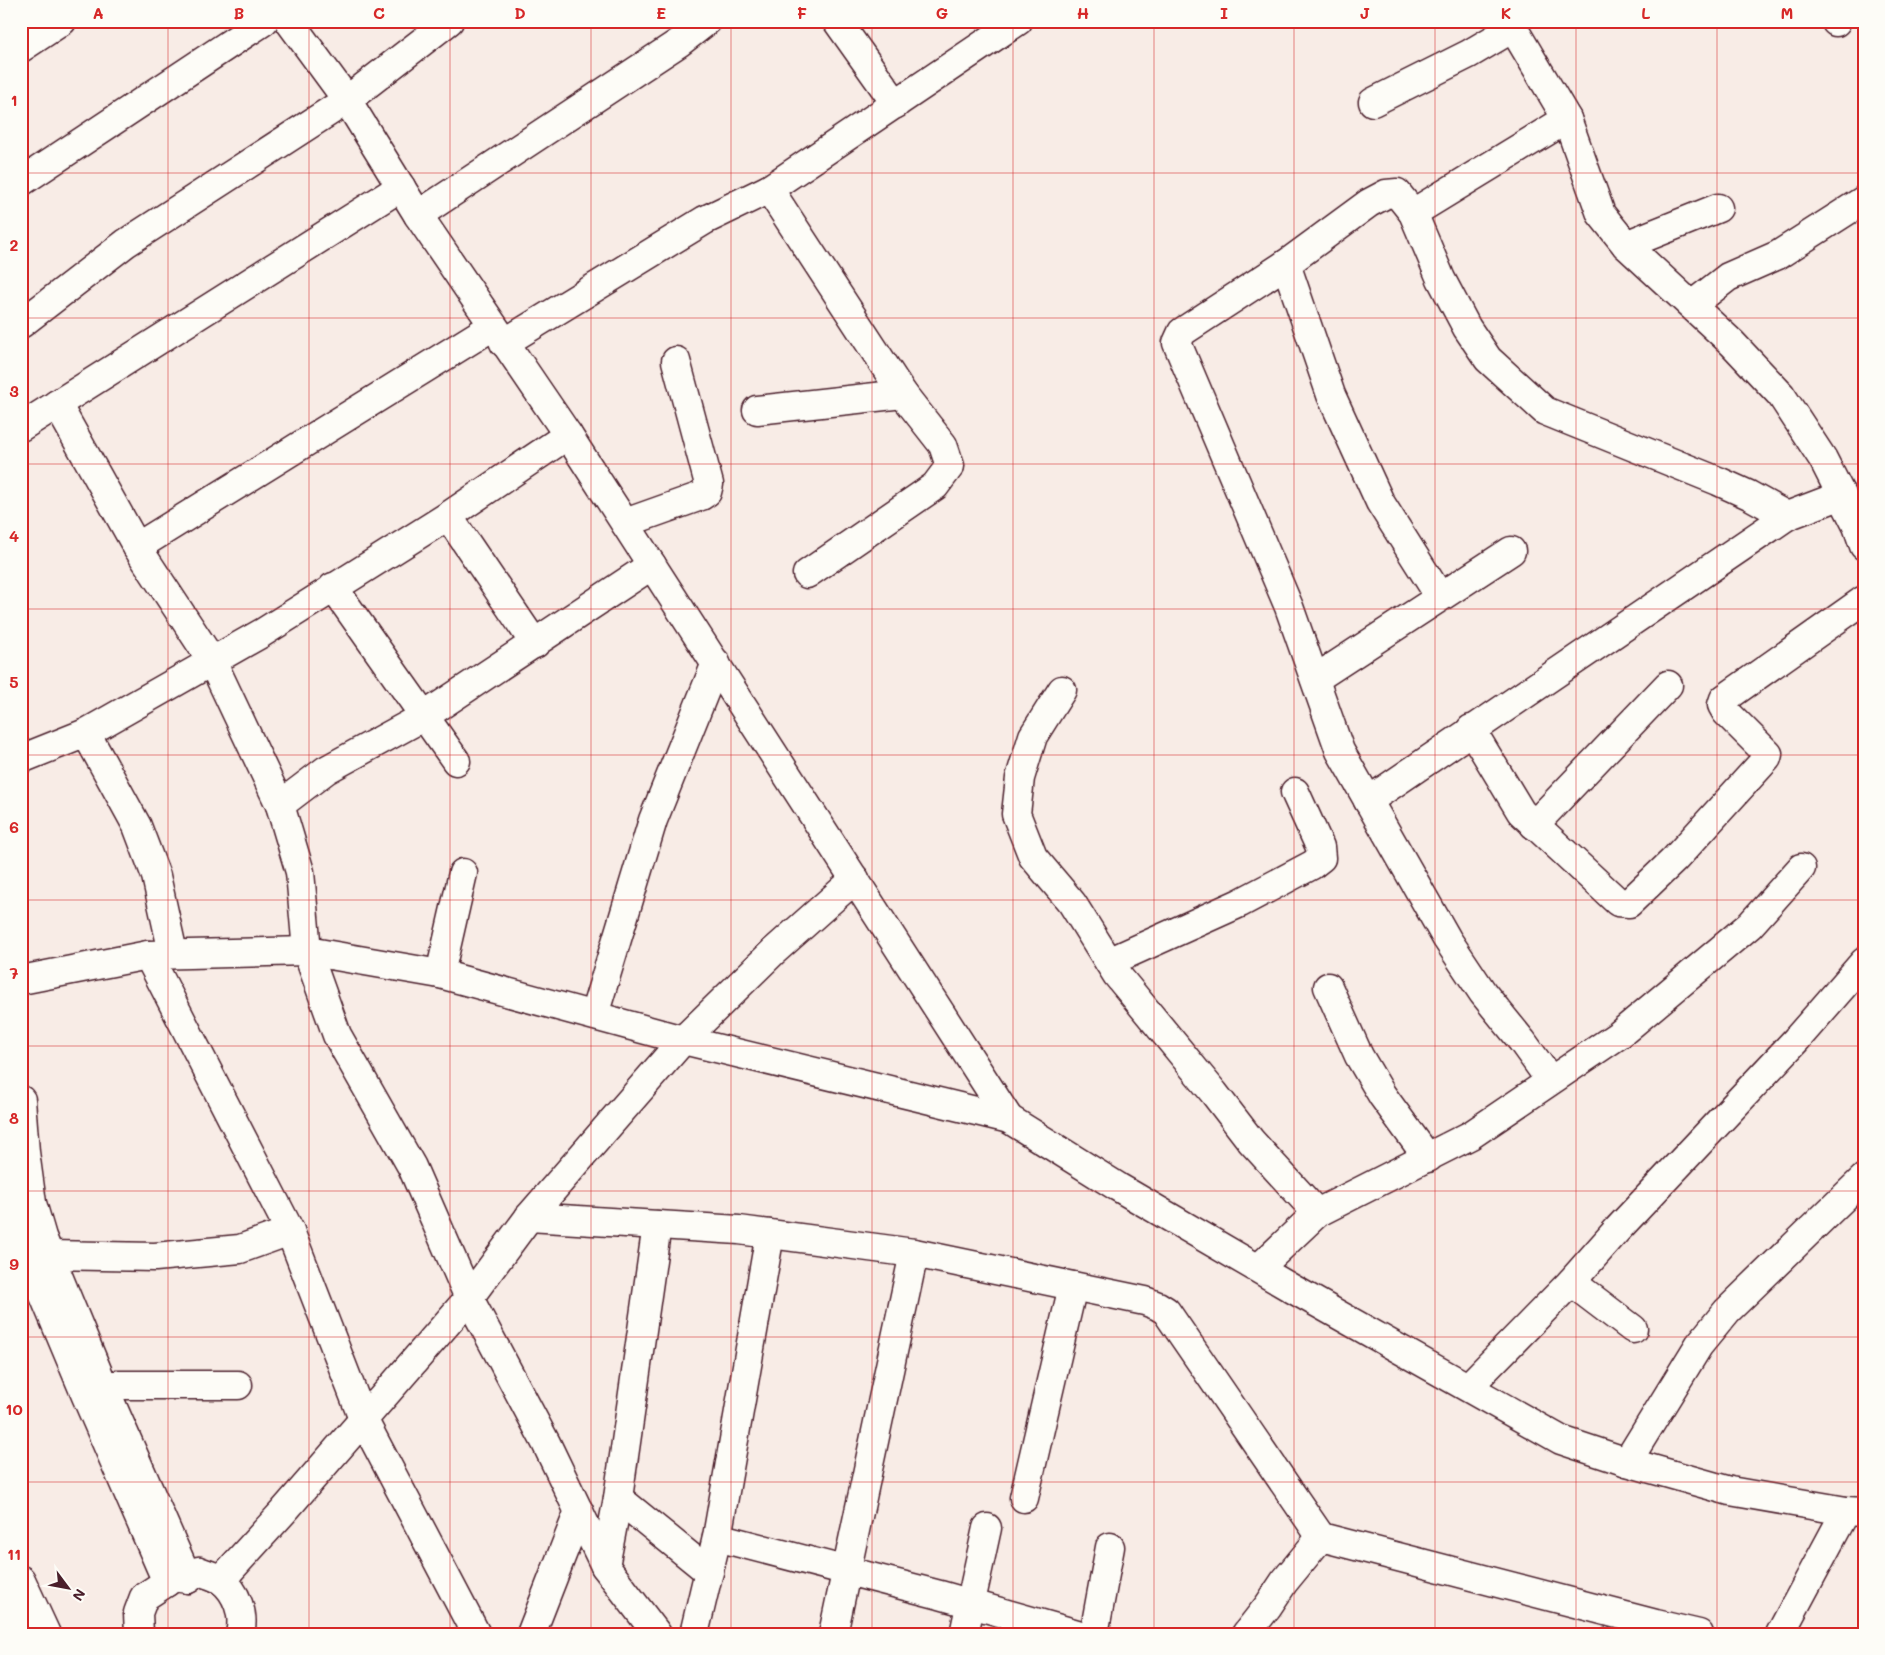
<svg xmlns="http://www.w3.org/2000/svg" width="1885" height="1655" font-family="Mali,sans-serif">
  <rect width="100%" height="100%" fill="#f8ece6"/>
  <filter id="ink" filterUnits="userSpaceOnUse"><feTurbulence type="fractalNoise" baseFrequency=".02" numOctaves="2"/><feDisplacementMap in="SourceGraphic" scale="10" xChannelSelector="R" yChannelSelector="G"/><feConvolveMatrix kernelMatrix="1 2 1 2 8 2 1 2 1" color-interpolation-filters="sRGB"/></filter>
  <g filter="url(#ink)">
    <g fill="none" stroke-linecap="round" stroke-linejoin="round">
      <!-- minor casing -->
      <g stroke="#4a1f2b" stroke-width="31">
        <g id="minor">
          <polyline points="289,21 347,100 418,215 568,435 1009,1119"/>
          <polyline points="837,21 896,104"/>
          <polyline points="1509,21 1567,119 1601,214 1626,245 1732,343 1781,395 1823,459 1857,526 1864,546"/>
          <polyline points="1836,21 1836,22"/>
          <polyline points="21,48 62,21"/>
          <polyline points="1373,102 1469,54 1513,28"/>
          <polyline points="21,182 264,21"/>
          <polyline points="769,189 903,394 943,445 950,466 935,486 807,574"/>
          <polyline points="1413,213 1567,119"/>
          <polyline points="418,215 680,42 707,21"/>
          <polyline points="1626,245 1718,208"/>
          <polyline points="1286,264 1331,395 1380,502 1440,597"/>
          <polyline points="1692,305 1728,277 1778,255 1864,200"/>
          <polyline points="21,324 126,243 347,100 449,21"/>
          <polyline points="493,326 137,547 212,661 280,805 300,872 307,951 337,1035 412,1167 469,1298 546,1443 605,1566 657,1634"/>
          <polyline points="504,343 705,220 769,189 1018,21"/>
          <polyline points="57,404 137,547"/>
          <polyline points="757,410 903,394"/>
          <polyline points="21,427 401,187"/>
          <polyline points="448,516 535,644"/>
          <polyline points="625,523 701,496 707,492 709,484 676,361"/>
          <polyline points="333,587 456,761"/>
          <polyline points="1315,679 1511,551"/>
          <polyline points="1062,690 1033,736 1020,778 1016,814 1033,857 1072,903 1117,975 1214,1093 1251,1141 1317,1213"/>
          <polyline points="1471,729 1521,812 1618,902 1629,903 1674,860 1767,758 1768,754 1726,712 1722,705 1724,699 1864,600"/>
          <polyline points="86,733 137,826 156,876 173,953"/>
          <polyline points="21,759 86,733 262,633 448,516 568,435"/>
          <polyline points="1368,801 1787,516"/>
          <polyline points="280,805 326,770 423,717 652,565"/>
          <polyline points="1534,825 1668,685"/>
          <polyline points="148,955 290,1231 363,1419 476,1634"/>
          <polyline points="1109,962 1240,903 1312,865 1321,858 1320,847 1295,792"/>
          <polyline points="440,974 463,873"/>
          <polyline points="21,980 148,955 307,951 440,974 683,1040 1009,1119 1118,1187 1291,1288 1561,1440 1627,1462 1730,1491 1846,1511 1864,1512"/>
          <polyline points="1328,987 1359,1056 1382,1095 1428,1158"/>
          <polyline points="594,1015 653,820 716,663"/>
          <polyline points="1550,1080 1522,1041 1483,993 1447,939 1340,751 1289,607 1177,343 1182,332 1286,264 1369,203 1386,194 1397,193 1413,213 1441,279 1467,328 1488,359 1545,411 1718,481 1749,495 1787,516 1842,495"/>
          <polyline points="21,1100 25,1152 32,1203 42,1237 103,1385 188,1579"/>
          <polyline points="529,1217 739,1230 914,1253 1145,1301 1158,1306 1166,1311 1321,1537"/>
          <polyline points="21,1241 86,1396 167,1582"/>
          <polyline points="49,1255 155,1257 240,1249 290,1231"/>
          <polyline points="1259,1268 1317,1213 1471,1135 1620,1034 1750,925 1801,868"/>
          <polyline points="1571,1282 1633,1329"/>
          <polyline points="103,1385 238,1385"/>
          <polyline points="1469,1386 1571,1282 1617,1230 1796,1040 1864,962"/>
          <polyline points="1627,1462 1699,1345 1727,1311 1864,1178"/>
          <polyline points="618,1498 709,1572"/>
          <polyline points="1024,1498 1073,1286"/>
          <polyline points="717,1537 940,1595 1077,1634"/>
          <polyline points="605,1566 618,1498 657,1225"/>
          <polyline points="21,1580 46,1634"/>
          <polyline points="221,1580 283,1512 469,1298 529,1217 683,1040 773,952 855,879"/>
          <path d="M139,1634l-1,-21 6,-16 23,-15 -2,-6 23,3 11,-8c7,3 16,5 22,9 16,12 24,35 19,54"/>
          <polyline points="531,1634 579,1511"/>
          <polyline points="694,1634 717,1537 770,1234"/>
          <polyline points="833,1634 914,1253"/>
          <polyline points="964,1634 987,1528"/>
          <polyline points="1094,1634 1110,1547"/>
          <polyline points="1246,1634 1268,1606 1284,1582 1321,1537 1656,1624 1699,1634"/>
          <polyline points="1780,1634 1846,1511"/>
        </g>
      </g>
      <!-- minor -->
      <use href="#minor" stroke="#fdfcf7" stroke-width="28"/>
    </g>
  </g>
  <!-- grid -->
  <path fill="none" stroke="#d62828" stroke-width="1" stroke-opacity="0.55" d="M168,21v1613M309,21v1613M450,21v1613M591,21v1613M731,21v1613M872,21v1613M1013,21v1613M1154,21v1613M1294,21v1613M1435,21v1613M1576,21v1613M1717,21v1613M21,173h1843M21,318h1843M21,464h1843M21,609h1843M21,755h1843M21,900h1843M21,1046h1843M21,1191h1843M21,1337h1843M21,1482h1843"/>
  <!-- margin -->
  <rect width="1885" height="1655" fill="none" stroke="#fdfcf7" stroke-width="55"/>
  <!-- north arrow -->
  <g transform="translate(68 1588) rotate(122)" stroke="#fdfcf7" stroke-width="4" paint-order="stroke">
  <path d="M0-4L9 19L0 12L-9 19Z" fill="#4a1f2b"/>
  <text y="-8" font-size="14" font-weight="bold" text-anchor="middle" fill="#4a1f2b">N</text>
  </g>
  <rect x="28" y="28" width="1830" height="1600" fill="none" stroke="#d62828" stroke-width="2"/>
  <g font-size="16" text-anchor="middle" font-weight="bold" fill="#d62828">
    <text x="98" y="19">A</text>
    <text x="239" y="19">B</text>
    <text x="379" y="19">C</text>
    <text x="520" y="19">D</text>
    <text x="661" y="19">E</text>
    <text x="802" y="19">F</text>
    <text x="942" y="19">G</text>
    <text x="1083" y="19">H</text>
    <text x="1224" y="19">I</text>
    <text x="1365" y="19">J</text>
    <text x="1506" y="19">K</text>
    <text x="1646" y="19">L</text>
    <text x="1787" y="19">M</text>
    <text x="14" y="106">1</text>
    <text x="14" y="251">2</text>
    <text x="14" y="397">3</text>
    <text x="14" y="542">4</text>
    <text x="14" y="688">5</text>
    <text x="14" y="833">6</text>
    <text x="14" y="979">7</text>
    <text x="14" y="1124">8</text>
    <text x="14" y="1270">9</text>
    <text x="14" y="1415">10</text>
    <text x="14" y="1560">11</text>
  </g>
</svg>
